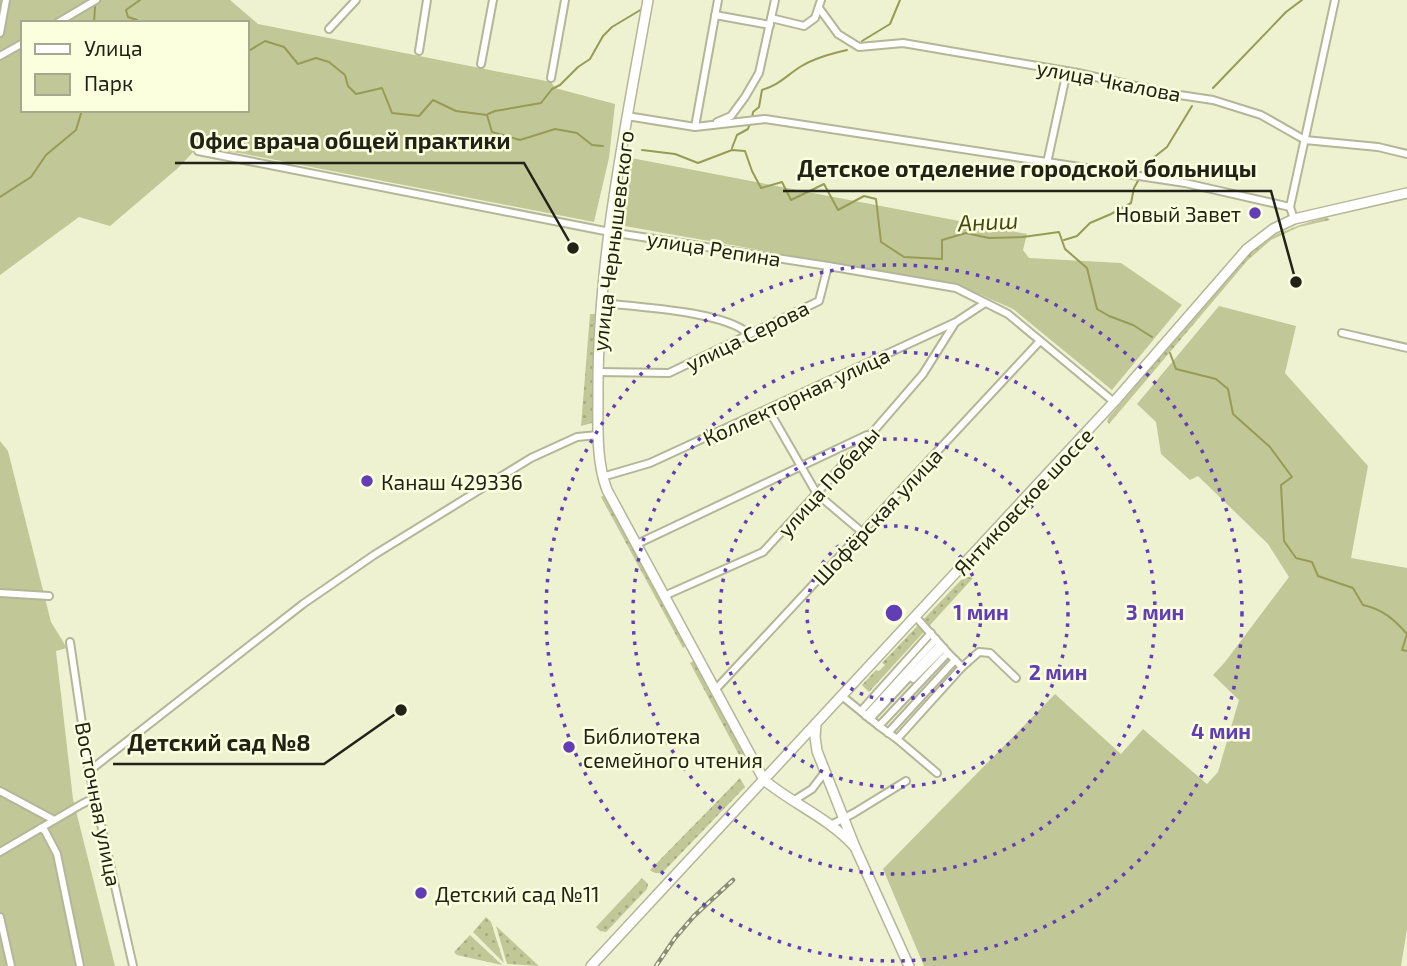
<svg xmlns="http://www.w3.org/2000/svg" width="1407" height="966" font-family="'Exo 2',sans-serif">
  <defs>
    <pattern id="grass-dots" width="8" height="8" patternUnits="userSpaceOnUse" patternTransform="scale(1.75)"><rect width="8" height="8" fill="#c2c797"/><path d="M2 2h.1M6 6h.1" fill="none" stroke="#a6ab81" stroke-width="1.8" stroke-linecap="round"/></pattern>
  </defs>
  <rect width="100%" height="100%" fill="#eef2d1"/>
  <!-- grass -->
  <g fill="url(#grass-dots)">
    <polygon points="1327,217 1330,220 1299,227 1271,240 1248,260 1109,424 1107,421 1109,417 1248,255 1270,237 1300,225"/>
    <polygon points="590,314 597,314 592,423 581,426"/>
    <polygon points="606,494 687,645 683,648 601,497"/>
    <polygon points="968,577 973,578 869,692 862,685 876,670 879,671 885,665 882,663 961,580"/>
    <polygon points="695,660 750,765 749,769 747,770 690,663"/>
    <path d="M740,778l5,9 -81,84c-6,3 -9,3 -14,-1z"/>
    <polygon points="642,878 648,884 647,889 606,932 600,931 596,927"/>
    <polygon points="486,917 491,922 504,963 473,932"/>
    <polygon points="496,926 539,966 507,964"/>
    <polygon points="470,935 502,965 457,955 454,952"/>
  </g>
  <!-- green -->
  <g fill="#c2c797" fill-rule="evenodd">
    <path d="M0,0h230l28,24 293,58 4,6 60,16 -6,54 -15,64 -349,-68 -47,-7 -20,21 -68,58 -31,-9 -79,58zM23,23h224v87h-224z"/>
    <polygon points="631,158 1027,234 1023,250 1029,258 1121,263 1182,305 1112,390 1013,309 961,286 619,225"/>
    <polygon points="1219,306 1296,326 1285,373 1368,466 1351,558 1407,568 1407,929 1401,966 924,966 883,869 1055,694 1121,754 1143,729 1207,784 1218,772 1239,700 1213,675 1225,662 1289,577 1268,544 1198,476 1190,480 1161,454 1156,422 1137,404"/>
    <polygon points="0,441 8,451 51,622 67,648 56,651 73,799 115,966 0,966"/>
  </g>
  <g fill="none" stroke-linecap="round" stroke-linejoin="round">
    <!-- stream -->
    <g stroke="#979b54" stroke-width="2">
      <polyline points="94,23 95,7"/>
      <polyline points="138,23 137,20 128,17 126,10 140,0"/>
      <polyline points="862,41 890,24 900,0"/>
      <polyline points="247,52 265,41 284,47 298,64 316,58 329,62 345,75 348,86 356,94 382,88 392,113 419,116 433,100 456,111 487,115 492,132 520,140 555,129 577,133 592,145 603,146"/>
      <polyline points="1213,88 1286,12 1302,0"/>
      <polyline points="488,114 495,111 541,103 552,89 560,85 578,67 590,59 603,36 612,27 642,9"/>
      <path d="M752,118l1,-6 6,-5 3,-17c17,-5 24,-14 38,-23 14,-9 31,-13 47,-17"/>
      <polyline points="732,148 737,135 748,129 750,123"/>
      <polyline points="642,150 675,154 698,163 732,150 745,151 752,171 761,188 782,182 791,200 824,184 838,210 864,196 876,199 881,242 904,257 942,259 942,240 966,233 989,238 1023,237 1059,232 1065,249 1087,268 1097,309 1109,316 1133,325 1152,337"/>
      <polyline points="1141,174 1148,162 1167,147 1192,106"/>
      <polyline points="0,197 31,177 46,155 76,130 82,110"/>
      <polyline points="1064,240 1077,236 1090,223 1111,214 1131,203 1134,188 1139,179"/>
      <path d="M1170,353l6,16 40,10 12,10 5,25 37,33 22,30 -11,8 3,56 12,17 16,4 6,14 35,12 10,17c19,4 31,14 44,29l-5,16 5,1"/>
    </g>
    <!-- street casing -->
    <g stroke="#b3b697" stroke-width="10">
      <g id="street">
        <polyline points="819,8 838,34 859,47 903,43 1078,73 1166,93 1213,100 1261,115 1305,140 1378,147 1407,154"/>
        <polyline points="715,15 770,25"/>
        <polyline points="771,18 804,26 815,18 821,0"/>
        <polyline points="57,23 96,0"/>
        <polyline points="329,29 356,0"/>
        <polyline points="0,33 6,0"/>
        <polyline points="419,51 427,0"/>
        <polyline points="0,56 23,43"/>
        <polyline points="481,64 493,0"/>
        <polyline points="551,78 565,0"/>
        <polyline points="627,116 695,127 765,119 1185,183 1290,207"/>
        <polyline points="717,122 731,116 745,97 759,73 775,0"/>
        <polyline points="695,127 718,0"/>
        <polyline points="198,151 610,232 828,266 956,288 1008,314 1114,402"/>
        <polyline points="1047,163 1067,71"/>
        <polyline points="1294,219 1290,207 1335,0"/>
        <path d="M601,303c37,4 122,8 148,31"/>
        <polyline points="1342,333 1407,348"/>
        <polyline points="598,372 669,373 819,301 828,266"/>
        <polyline points="768,409 817,494 862,532"/>
        <polyline points="602,477 650,463 956,322 985,303"/>
        <polyline points="637,544 867,435"/>
        <polyline points="0,593 49,596"/>
        <polyline points="664,596 763,552 872,433 923,374 955,323"/>
        <polyline points="70,642 89,771 133,966"/>
        <polyline points="962,667 979,652 990,653 1016,678"/>
        <polyline points="913,679 944,648"/>
        <polyline points="715,690 1040,341"/>
        <polyline points="842,696 879,726 943,658 948,653 915,616"/>
        <polyline points="861,711 931,633"/>
        <polyline points="866,716 936,639"/>
        <polyline points="870,719 940,644"/>
        <polyline points="879,726 897,739 962,667 948,653"/>
        <polyline points="888,733 955,660"/>
        <polyline points="897,739 937,773"/>
        <polyline points="89,771 303,604 374,555 531,458 577,437 598,435"/>
        <polyline points="0,791 54,820"/>
        <polyline points="793,801 812,789 825,772"/>
        <polyline points="831,825 854,813 906,781"/>
        <polyline points="41,828 45,831 57,854 80,966"/>
        <polyline points="0,852 82,804 88,801 96,802"/>
        <polyline points="0,917 11,966"/>
      </g>
    </g>
    <!-- secondary casing -->
    <g stroke="#b3b697" stroke-width="12">
      <g id="secondary">
        <path d="M648,0c-23,130 -51,262 -50,395 0,31 -2,66 9,95l157,290c29,24 65,38 91,67"/>
        <polyline points="816,724 815,737 817,751 855,847 909,966"/>
        <polyline points="591,966 1114,402 1247,249 1273,229 1294,219 1407,193"/>
      </g>
    </g>
    <!-- street -->
    <use href="#street" stroke="#fff" stroke-width="6"/>
    <!-- secondary -->
    <use href="#secondary" stroke="#fff" stroke-width="9"/>
    <!-- rail casing -->
    <g stroke="#8a8c76" stroke-width="4.5">
      <polyline id="rail" points="656,966 675,938 694,916 733,880"/>
    </g>
    <!-- rail -->
    <use href="#rail" stroke="#fcffde" stroke-width="2" stroke-dasharray="5" stroke-linecap="butt"/>
  </g>
  <!-- distance rings -->
  <g fill="none" stroke="#623eb6" stroke-width="3.5" stroke-dasharray="3.5 7">
    <circle cx="894" cy="613" r="87"/>
    <circle cx="894" cy="613" r="174"/>
    <circle cx="894" cy="613" r="261"/>
    <circle cx="894" cy="613" r="348"/>
  </g>
  <!-- markers -->
  <g fill="#623eb6" stroke="#fcffde" stroke-width="2.5">
    <circle cx="1255" cy="213" r="7"/>
    <circle cx="367" cy="481" r="7"/>
    <circle cx="569" cy="747" r="7"/>
    <circle cx="421" cy="893" r="7"/>
  </g>
  <g text-anchor="middle" dominant-baseline="central" stroke-width="5" stroke-linejoin="round" paint-order="stroke">
    <!-- street labels -->
    <g font-size="21" fill="#222317" stroke="#fcffde">
      <text transform="translate(1109 80) rotate(11)">улица Чкалова</text>
      <text transform="translate(612 241) rotate(-83)">улица Чернышевского</text>
      <text transform="translate(714 248) rotate(9)">улица Репина</text>
      <text transform="translate(747 335) rotate(-26)">улица Серова</text>
      <text transform="translate(796 396) rotate(-25)">Коллекторная улица</text>
      <text transform="translate(828 481) rotate(-48)">улица Победы</text>
      <text transform="translate(1023 501) rotate(-47)">Янтиковское шоссе</text>
      <text transform="translate(877 516) rotate(-47)">Шофёрская улица</text>
      <text transform="translate(99 804) rotate(79)">Восточная улица</text>
    </g>
    <!-- poi labels -->
    <g font-size="21" fill="#222317" stroke="#fcffde" text-anchor="start">
      <text x="1241" y="213" text-anchor="end">Новый Завет</text>
      <text x="381" y="481">Канаш 429336</text>
      <text x="583" y="735">Библиотека<tspan x="583" dy="24">семейного чтения</tspan></text>
      <text x="435" y="893">Детский сад №11</text>
    </g>
    <!-- water labels -->
    <g font-size="23" font-style="italic" fill="#454810" stroke="#fcffde">
      <text transform="translate(988 221) rotate(-3)">Аниш</text>
    </g>
  </g>
  <circle cx="894" cy="613" r="10" fill="#623eb6" stroke="#fcffde" stroke-width="3.5"/>
  <g font-size="21" text-anchor="middle" font-weight="bold" fill="#623eb6" stroke="#fcffde" stroke-width="5" stroke-linejoin="round" paint-order="stroke">
    <text x="981" y="620">1 мин</text>
    <text x="1155" y="620">3 мин</text>
    <text x="1058" y="680">2 мин</text>
    <text x="1221" y="739">4 мин</text>
  </g>
  <!-- callouts -->
  <path fill="none" stroke="#222317" stroke-width="2.5" d="M573 248L524 163H175M1296 282L1271 191H783M401 710L324 764H113"/>
  <g fill="#222317" stroke="#fcffde" stroke-width="2.5">
    <circle cx="573" cy="248" r="7"/>
    <circle cx="1296" cy="282" r="7"/>
    <circle cx="401" cy="710" r="7"/>
  </g>
  <g font-size="23" text-anchor="middle" font-weight="bold" fill="#222317" stroke="#fcffde" stroke-width="5" stroke-linejoin="round" paint-order="stroke">
    <text x="350" y="149">Офис врача общей практики</text>
    <text x="1027" y="177">Детское отделение городской больницы</text>
    <text x="219" y="751">Детский сад №8</text>
  </g>
  <!-- legend -->
  <rect x="21" y="21" width="228" height="91" fill="#fcffde" stroke="#a5a78e" stroke-width="2"/>
  <rect x="35" y="44" width="35" height="10" fill="#ffffff" stroke="#a5a78e" stroke-width="2"/>
  <text x="84" y="56" font-size="21" fill="#222317">Улица</text>
  <rect x="35" y="74" width="35" height="21" fill="#c2c797" stroke="#a5a78e" stroke-width="2"/>
  <text x="84" y="91" font-size="21" fill="#222317">Парк</text>
</svg>
